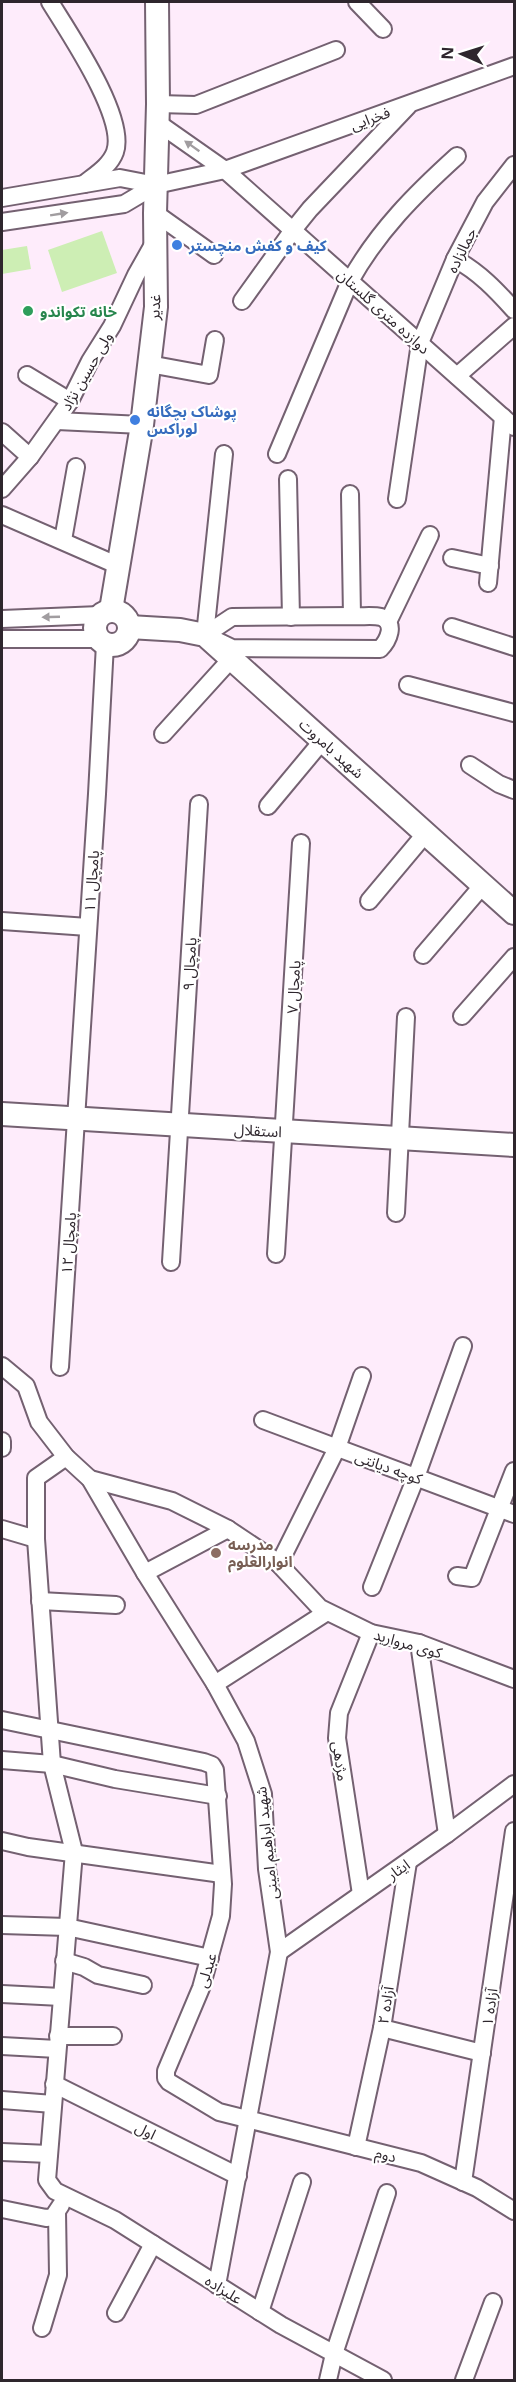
<svg xmlns="http://www.w3.org/2000/svg" width="516" height="2382" font-family="'Open Sans','Noto Sans Arabic',sans-serif">
  <rect width="100%" height="100%" fill="#feecfb"/>
  <!-- green -->
  <g fill="#cdeeb4">
    <polygon points="102,231 117,273 62,292 48,250"/>
    <polygon points="27,246 31,269 2,274 2,250"/>
  </g>
  <g fill="none" stroke-linecap="round" stroke-linejoin="round">
    <!-- minor casing -->
    <g stroke="#746171" stroke-width="20">
      <g id="minor">
        <path d="M50,2c19,31 77,116 65,150 -5,14 -20,23 -31,32"/>
        <polyline points="357,2 383,29"/>
        <polyline points="158,104 196,105 336,50"/>
        <polyline points="158,123 225,170 514,427"/>
        <polyline points="2,198 120,178 156,185"/>
        <polyline points="155,213 214,255"/>
        <polyline points="2,222 124,204 156,185 225,170 514,66"/>
        <path d="M455,259c24,13 41,31 59,51"/>
        <polyline points="242,301 293,230 310,209 408,106"/>
        <polyline points="149,364 209,375 215,340"/>
        <polyline points="27,375 70,401"/>
        <polyline points="457,376 514,326"/>
        <polyline points="57,421 142,425"/>
        <polyline points="2,432 30,457"/>
        <path d="M277,454l73,-173c28,-50 65,-87 107,-125"/>
        <polyline points="288,479 291,617"/>
        <polyline points="2,489 30,457 70,401 90,361 112,326 136,275 154,243"/>
        <polyline points="350,494 352,616"/>
        <polyline points="397,499 420,343 455,259 485,202 514,165"/>
        <polyline points="2,515 119,566"/>
        <polyline points="63,540 76,467"/>
        <polyline points="452,558 490,566"/>
        <polyline points="488,583 503,417"/>
        <path d="M352,616c8,1 21,-1 29,1 16,6 7,24 -1,32l-148,-1 -27,-13 27,-18z"/>
        <polyline points="2,619 100,615"/>
        <polyline points="388,622 430,535"/>
        <polyline points="452,627 514,647"/>
        <polyline points="205,635 224,454"/>
        <polyline points="2,639 98,639"/>
        <polyline points="408,685 514,713"/>
        <polyline points="163,734 232,658"/>
        <polyline points="470,765 499,784 514,790"/>
        <polyline points="268,806 323,740"/>
        <polyline points="369,901 426,833"/>
        <polyline points="2,921 88,927"/>
        <polyline points="423,955 483,885"/>
        <polyline points="462,1016 514,957"/>
        <polyline points="396,1213 406,1017"/>
        <polyline points="276,1254 301,843"/>
        <polyline points="171,1262 199,804"/>
        <polyline points="2,1366 26,1386 39,1422 66,1457 90,1479 145,1573 215,1684 246,1741 263,1794 267,1869 279,1952 217,2285"/>
        <polyline points="60,1367 97,794 105,644"/>
        <polyline points="263,1420 514,1514"/>
        <polyline points="2,1441 2,1448"/>
        <polyline points="66,1457 36,1478 36,1539 52,1764 74,1852 47,2180 55,2191 115,2220 281,2325 383,2380"/>
        <polyline points="90,1479 172,1501 228,1529 276,1561 320,1608 371,1633 419,1643 514,1679"/>
        <polyline points="2,1529 36,1539"/>
        <polyline points="279,1564 337,1448 362,1376"/>
        <polyline points="145,1573 228,1529"/>
        <polyline points="457,1576 472,1578 514,1471"/>
        <polyline points="372,1587 416,1477 463,1346"/>
        <polyline points="40,1601 116,1605"/>
        <polyline points="419,1643 447,1834"/>
        <polyline points="215,1684 327,1612"/>
        <polyline points="2,1720 204,1762 212,1765 215,1770 223,1884 221,1916 201,1988 166,2071 166,2078 169,2082 219,2112 421,2163 477,2188 514,2211"/>
        <polyline points="2,1760 52,1764 115,1779 218,1796"/>
        <polyline points="2,1841 28,1847 222,1874"/>
        <polyline points="361,1894 337,1738 339,1713 371,1633"/>
        <polyline points="2,1925 67,1927 210,1958"/>
        <polyline points="279,1952 447,1834 514,1784"/>
        <polyline points="64,1961 84,1967 98,1975 143,1985"/>
        <polyline points="2,1994 61,1997"/>
        <polyline points="382,2028 482,2053"/>
        <polyline points="58,2036 113,2036"/>
        <polyline points="2,2046 57,2049"/>
        <polyline points="54,2084 238,2176"/>
        <polyline points="2,2100 53,2104"/>
        <polyline points="356,2147 382,2028 408,1862"/>
        <polyline points="2,2152 49,2154"/>
        <polyline points="463,2182 514,1831"/>
        <polyline points="2,2209 46,2218 53,2217 61,2205"/>
        <polyline points="260,2312 302,2182"/>
        <polyline points="116,2313 153,2244"/>
        <polyline points="42,2328 58,2275 57,2212"/>
        <polyline points="328,2380 334,2354 387,2193"/>
        <polyline points="464,2380 493,2302"/>
      </g>
    </g>
    <!-- secondary casing -->
    <g stroke="#746171" stroke-width="26">
      <g id="secondary">
        <polyline points="111,610 142,425 156,307 155,213 158,104 157,2"/>
        <circle cx="112" cy="628" r="17"/>
        <polyline points="129,627 180,630 205,635 514,913"/>
        <polyline points="2,1114 514,1145"/>
      </g>
    </g>
    <!-- minor -->
    <use href="#minor" stroke="#fff" stroke-width="16"/>
    <!-- secondary -->
    <use href="#secondary" stroke="#fff" stroke-width="22"/>
  </g>
  <!-- one-way arrows -->
  <defs><path id="oneway-solid" d="M-6-.8H1V-3.2L6.5 0L1 3.2V.8H-6Z" transform="scale(1.5)"/></defs>
  <g fill="#a19da0">
    <use href="#oneway-solid" transform="translate(192 146) rotate(-145)"/>
    <use href="#oneway-solid" transform="translate(59 214) rotate(-9)"/>
    <use href="#oneway-solid" transform="translate(51 617) rotate(178)"/>
  </g>
  <!-- markers -->
  <g fill="#3f7fe0" stroke="#fff" stroke-width="2">
    <circle cx="177" cy="245" r="6"/>
    <circle cx="135" cy="420" r="6"/>
  </g>
  <circle fill="#2e9e5b" stroke="#fff" stroke-width="2" cx="28" cy="311" r="6"/>
  <circle fill="#8d6e63" stroke="#fff" stroke-width="2" cx="216" cy="1553" r="6"/>
  <g text-anchor="middle" dominant-baseline="central" stroke-width="4.5" stroke-linejoin="round" paint-order="stroke">
    <!-- street labels -->
    <g font-size="15" fill="#2e262d" stroke="#fff">
      <text transform="translate(370 118) rotate(-20)">فخرایی</text>
      <text transform="translate(461 250) rotate(-64)">جمالزاده</text>
      <text transform="translate(154 307) rotate(-87)">غدیر</text>
      <text transform="translate(384 311) rotate(42)">دوازده متری گلستان</text>
      <text transform="translate(86 371) rotate(-60)">ولی حسین نژاد</text>
      <text transform="translate(332 748) rotate(42)">شهید بامروت</text>
      <text transform="translate(91 881) rotate(-86)">پامچال ۱۱</text>
      <text transform="translate(189 964) rotate(-87)">پامچال ۹</text>
      <text transform="translate(293 987) rotate(-87)">پامچال ۷</text>
      <text transform="translate(258 1130) rotate(3)">استقلال</text>
      <text transform="translate(68 1243) rotate(-86)">پامچال ۱۲</text>
      <text transform="translate(389 1467) rotate(20)">کوچه دیانتی</text>
      <text transform="translate(408 1643) rotate(16)">کوی مروارید</text>
      <text transform="translate(341 1761) rotate(82)">مژدهی</text>
      <text transform="translate(266 1843) rotate(-96)">شهید ابراهیم امینی</text>
      <text transform="translate(398 1869) rotate(-35)">ایثار</text>
      <text transform="translate(206 1970) rotate(-73)">عبدلی</text>
      <text transform="translate(385 2005) rotate(-81)">آزاده ۲</text>
      <text transform="translate(489 2007) rotate(-82)">آزاده ۱</text>
      <text transform="translate(146 2130) rotate(27)">اول</text>
      <text transform="translate(386 2154) rotate(14)">دوم</text>
      <text transform="translate(224 2289) rotate(32)">علیزاده</text>
    </g>
    <!-- shop labels -->
    <g font-size="15" font-weight="bold" fill="#366cbe" stroke="#fff" text-anchor="start">
      <text x="189" y="245">کیف و کفش منچستر</text>
      <text x="147" y="411">پوشاک بچگانه<tspan x="147" dy="17">لوراکس</tspan></text>
    </g>
    <!-- leisure labels -->
    <g font-size="15" font-weight="bold" fill="#27864d" stroke="#fff" text-anchor="start">
      <text x="40" y="311">خانه تکواندو</text>
    </g>
    <!-- education labels -->
    <g font-size="15" font-weight="bold" fill="#785e54" stroke="#fff" text-anchor="start">
      <text x="228" y="1544">مدرسه<tspan x="228" dy="17">انوارالعلوم</tspan></text>
    </g>
  </g>
  <!-- border -->
  <rect width="516" height="2382" fill="none" stroke="#2e262d" stroke-width="6"/>
  <!-- north arrow -->
  <g transform="translate(462 54) rotate(273)" stroke="#ffffff" stroke-width="4.5" paint-order="stroke">
  <path d="M0-4.5L10 22L0 15L-10 22Z" fill="#2e262d"/>
  <text y="-9" font-size="16" font-weight="bold" text-anchor="middle" fill="#2e262d">N</text>
  </g>
</svg>
